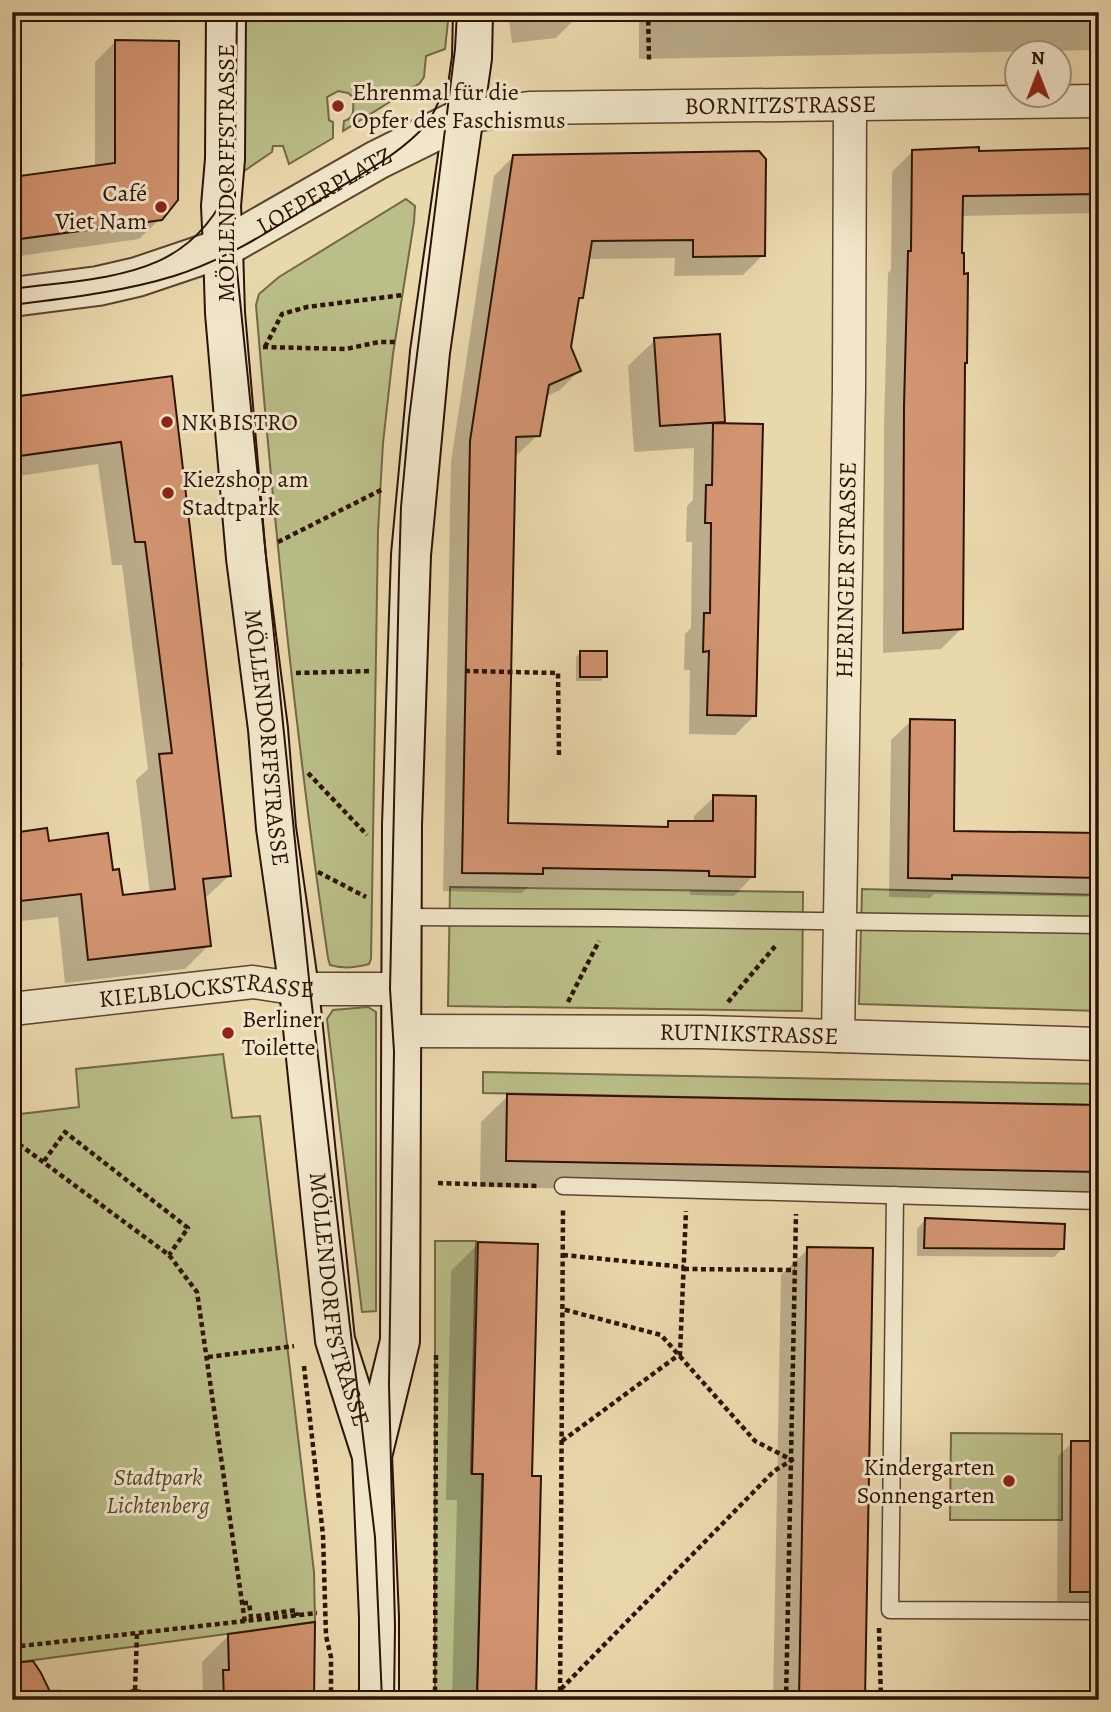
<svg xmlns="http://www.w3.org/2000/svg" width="1111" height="1712" font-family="Alegreya,serif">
  <rect width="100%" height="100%" fill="#ead8ad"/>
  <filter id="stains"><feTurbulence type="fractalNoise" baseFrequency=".00286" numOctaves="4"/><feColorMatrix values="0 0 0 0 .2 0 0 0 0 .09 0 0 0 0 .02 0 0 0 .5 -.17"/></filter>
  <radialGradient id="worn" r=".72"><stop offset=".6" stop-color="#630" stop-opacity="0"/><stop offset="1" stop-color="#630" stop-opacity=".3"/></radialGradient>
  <!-- green -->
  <g fill="#babe88" stroke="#746847" stroke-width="2">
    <path d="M243,12h206l-4,37 -19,7 -2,21 -4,6 -77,48 1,-10c12,-4 9,-12 9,-24l-5,-4 -10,-2 -11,6 2,23 4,2v16l-44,26 -6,-18h-10l-1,6 -28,19z"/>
    <path d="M406,199l9,7 -1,16 -21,132 -10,89 -5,88 -7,428 -2,5c-11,3 -27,5 -39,1l-2,-7c-32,-217 -54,-434 -72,-653l3,-11 20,-17z"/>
    <polygon points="450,887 803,892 802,1011 448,1006"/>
    <polygon points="862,889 1099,895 1099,1011 859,1004"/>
    <polygon points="368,1007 376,1012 376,1311 362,1312 327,1019 333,1010"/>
    <polygon points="223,1054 232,1118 260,1116 314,1572 315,1622 12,1663 12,1115 79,1107 76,1069"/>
    <polygon points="483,1072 1099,1084 1099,1105 483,1093"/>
    <polygon points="435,1241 476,1241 471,1473 482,1474 477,1700 435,1700"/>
    <polygon points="951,1433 1062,1434 1062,1520 950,1520"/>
  </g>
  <!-- shadow -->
  <g fill="#0003">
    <polygon points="508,12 575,12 576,18 556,38 512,43"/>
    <polygon points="639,12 1099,12 1099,50 639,59"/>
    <polygon points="116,41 160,219 139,239 12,257 12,179 95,168 95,62"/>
    <polygon points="1099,150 1099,213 961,216 960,254 963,364 962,628 941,649 883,653 884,427 888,273 891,270 892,172 913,151 978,153"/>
    <polygon points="514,156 763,255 743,275 674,276 675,258 587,259 581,297 577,301 570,347 579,371 560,390 545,397 538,435 518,454 514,455 506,825 664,828 669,823 694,823 694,816 714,797 753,876 734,896 690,895 690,890 528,887 522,893 443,891 451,462 494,176"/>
    <polygon points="655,340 724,421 720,425 754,716 735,735 689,734 690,670 684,670 685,634 691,628 692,542 686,542 687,506 693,500 694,448 634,452 628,366"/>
    <polygon points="170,378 229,876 203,900 209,945 185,969 65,983 58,917 12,922 12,834 47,843 111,872 121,897 150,894 136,780 148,769 122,565 112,565 98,464 12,477 12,399"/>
    <polygon points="581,652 605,676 601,681 576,681 576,657"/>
    <polygon points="911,721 952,833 1099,835 1099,905 1099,897 934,894 930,898 889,897 891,740"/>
    <polygon points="508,1096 1099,1107 1099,1199 480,1187 481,1122"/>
    <polygon points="925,1220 1063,1248 1054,1257 917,1256 917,1229"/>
    <polygon points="478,1244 531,1478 534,1700 452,1700 457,1500 446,1500 451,1271"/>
    <polygon points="808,1249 863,1700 773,1700 781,1275"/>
    <polygon points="1072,1443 1099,1443 1099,1604 1057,1604 1058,1456"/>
    <polygon points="229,1635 312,1700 197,1700 203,1693 202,1662"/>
    <polygon points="61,1689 63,1700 12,1700 47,1690"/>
  </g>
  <!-- building -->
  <g fill="#d29471" stroke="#2d1306" stroke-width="2">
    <polygon points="115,40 179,41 178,200 162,220 12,240 12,177 115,163"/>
    <polygon points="979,147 979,151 1099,148 1099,194 963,196 962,253 964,253 964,274 968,273 967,363 965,363 963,629 903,633 904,406 908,251 911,251 912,150"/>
    <polygon points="759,151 766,159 765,256 693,257 693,240 592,241 583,298 579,298 571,347 581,371 549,385 540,436 516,437 508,823 668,827 668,821 713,821 713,795 756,796 755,877 709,876 709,871 543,868 543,874 462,873 470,441 513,155"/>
    <polygon points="720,334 725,422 660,426 654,338"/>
    <polygon points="172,376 231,876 203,879 211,946 88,960 81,894 12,902 12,833 47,828 49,841 108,833 113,870 119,869 123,895 175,889 159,754 172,753 145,542 135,542 121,442 12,457 12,397"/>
    <polygon points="713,423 763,424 756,716 707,715 709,651 703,652 704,613 710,613 711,523 705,523 706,485 712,485"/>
    <rect x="580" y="651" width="27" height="26"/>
    <polygon points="910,719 955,720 954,831 1099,833 1099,878 952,875 952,879 908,878"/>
    <polygon points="507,1094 1099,1105 1099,1172 506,1161"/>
    <polygon points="925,1218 1065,1224 1064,1249 924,1248"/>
    <polygon points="478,1242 538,1244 532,1476 541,1476 536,1700 477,1700 483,1474 472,1474"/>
    <polygon points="807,1247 873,1248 865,1700 799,1700"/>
    <polygon points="1071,1441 1099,1441 1099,1592 1070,1592"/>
    <polygon points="315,1622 314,1700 224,1700 223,1670 229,1670 228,1634"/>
    <polygon points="33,1661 41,1673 54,1700 12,1700 12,1663"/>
  </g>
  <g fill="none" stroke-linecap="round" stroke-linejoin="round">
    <!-- service casing -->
    <g stroke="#5c4430" stroke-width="19">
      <g id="service">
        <polyline points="402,917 610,918 1099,925"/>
        <polyline points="563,1186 1099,1201"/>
        <polyline points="895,1195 890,1610 1099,1611"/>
      </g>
    </g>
    <!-- minor casing -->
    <g stroke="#5c4430" stroke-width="35">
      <g id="minor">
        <path id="s1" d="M464,117l65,-9 570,-7"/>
        <path id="s2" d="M12,1009l241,-27 46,7h103"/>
        <path id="s3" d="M401,1031l301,1 397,12"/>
        <path id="s4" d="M838,1036l11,-648 1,-283"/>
      </g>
    </g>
    <!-- tertiary casing -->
    <g stroke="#5c4430" stroke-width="42">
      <g id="tertiary">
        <path id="s5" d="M12,297l86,-11 39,-9 86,-29 154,-88 87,-43"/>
      </g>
    </g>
    <!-- secondary casing -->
    <g stroke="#2d1306" stroke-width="42">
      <g id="secondary">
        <path id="s6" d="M226,12l-1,147 -4,47 2,42 2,65 21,245 22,171 8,99 23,161 36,351 37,116"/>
        <polyline points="379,1700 379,1617 372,1456 400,1341 402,825 411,555 430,352 472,58 473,12"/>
      </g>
    </g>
    <!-- path -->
    <g stroke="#2d1306" stroke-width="4.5" stroke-dasharray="5 3.5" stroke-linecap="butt">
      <polyline points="648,12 649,60"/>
      <polyline points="263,347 346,349 379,342 397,342"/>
      <polyline points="265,347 282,314 307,307 403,295"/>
      <polyline points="278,542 383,489"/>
      <polyline points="465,671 558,673 559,757"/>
      <polyline points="296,673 371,671"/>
      <polyline points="12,682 20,666 19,611"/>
      <polyline points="308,773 367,835"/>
      <polyline points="318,872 366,897"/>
      <polyline points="568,1002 599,941"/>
      <polyline points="728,1002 777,944"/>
      <polyline points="12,1139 169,1255 197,1292 245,1623"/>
      <polyline points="44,1161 65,1132 188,1228 169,1255"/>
      <polyline points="438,1183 540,1186"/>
      <polyline points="563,1255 684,1267"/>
      <polyline points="684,1269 795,1270"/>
      <polyline points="208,1357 294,1346"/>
      <polyline points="304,1366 323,1535 326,1636 331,1657 331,1700"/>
      <polyline points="562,1441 680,1354 686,1211"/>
      <polyline points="243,1603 249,1603 251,1617 296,1610 297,1616"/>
      <polyline points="879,1628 881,1700"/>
      <polyline points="12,1647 317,1613"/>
      <polyline points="561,1689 774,1471 792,1460 755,1441 661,1335 562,1309"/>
      <polyline points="135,1690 137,1634"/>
      <path d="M124,1700c3,-9 11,-11 19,-7l5,7"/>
      <polyline points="435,1700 436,1352"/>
      <polyline points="560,1700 563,1207"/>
      <polyline points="786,1700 796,1214"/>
    </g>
    <!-- service -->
    <use href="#service" stroke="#f1e6ca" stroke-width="16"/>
    <!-- minor -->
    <use href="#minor" stroke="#f1e6ca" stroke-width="32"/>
    <!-- tertiary -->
    <use href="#tertiary" stroke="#f1e6ca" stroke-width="38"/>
    <!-- secondary -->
    <use href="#secondary" stroke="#f1e6ca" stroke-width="38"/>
    <!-- tram -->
    <g stroke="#2d1306" stroke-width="2">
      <polyline points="235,145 235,251 310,989 375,1537 382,1700"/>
      <polyline points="235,156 237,12"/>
      <path d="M12,289c94,-13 180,-8 220,-109"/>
      <path d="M12,305c54,-7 110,-13 162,-29 57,-18 105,-51 155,-82 30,-19 62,-35 88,-60 13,-12 21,-28 26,-45"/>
      <polyline points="394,1700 395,1626 389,1385 394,1051 390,989 399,575 401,507 409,419 455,49 457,12"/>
    </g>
  </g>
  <!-- markers -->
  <g fill="#8f2418" stroke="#f1e6ca" stroke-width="2.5">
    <circle cx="338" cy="106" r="7"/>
    <circle cx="161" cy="207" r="7"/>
    <circle cx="167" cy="422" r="7"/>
    <circle cx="168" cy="493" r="7"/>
    <circle cx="228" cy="1033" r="7"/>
    <circle cx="1009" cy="1481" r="7"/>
  </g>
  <g text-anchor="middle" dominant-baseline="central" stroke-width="6" stroke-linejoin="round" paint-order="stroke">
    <!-- poi labels -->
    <g font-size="24" fill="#2d1306" stroke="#f1e6ca" text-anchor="start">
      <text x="352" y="92">Ehrenmal für die<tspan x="352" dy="28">Opfer des Faschismus</tspan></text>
      <text x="147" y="193" text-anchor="end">Café<tspan x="147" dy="28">Viet Nam</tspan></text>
      <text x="181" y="422">NK BISTRO</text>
      <text x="182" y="479">Kiezshop am<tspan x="182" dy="28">Stadtpark</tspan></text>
      <text x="242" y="1019">Berliner<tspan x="242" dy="28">Toilette</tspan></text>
      <text x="995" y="1467" text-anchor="end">Kindergarten<tspan x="995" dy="28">Sonnengarten</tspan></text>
    </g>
    <!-- street labels -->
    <g font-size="24" fill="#2d1306" stroke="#f1e6ca">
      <text stroke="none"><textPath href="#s1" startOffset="317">BORNITZSTRASSE</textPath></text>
      <text transform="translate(226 173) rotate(-90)">MÖLLENDORFFSTRASSE</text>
      <text stroke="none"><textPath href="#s5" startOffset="334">LOEPERPLATZ</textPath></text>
      <text stroke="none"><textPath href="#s4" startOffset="466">HERINGER STRASSE</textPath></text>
      <text stroke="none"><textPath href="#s6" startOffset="728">MÖLLENDORFFSTRASSE</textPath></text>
      <text stroke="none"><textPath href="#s2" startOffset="196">KIELBLOCKSTRASSE</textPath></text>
      <text stroke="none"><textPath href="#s3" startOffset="348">RUTNIKSTRASSE</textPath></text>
      <text stroke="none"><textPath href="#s6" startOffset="1295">MÖLLENDORFFSTRASSE</textPath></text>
    </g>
    <!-- park labels -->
    <g font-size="24" font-style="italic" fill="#57462d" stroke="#f1e6ca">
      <text x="158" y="1477">Stadtpark<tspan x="158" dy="28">Lichtenberg</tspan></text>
    </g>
  </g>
  <!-- margin -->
  <rect width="1111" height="1712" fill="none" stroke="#ead8ad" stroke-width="42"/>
  <rect x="14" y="14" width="1083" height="1684" fill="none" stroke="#2d1306" stroke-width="3.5"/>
  <rect x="21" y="21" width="1069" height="1670" fill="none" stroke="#2d1306" stroke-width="2"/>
  <!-- north arrow -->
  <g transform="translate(1038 74)"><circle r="33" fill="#f1e6ca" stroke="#a3927c" stroke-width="2"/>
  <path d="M0-5L12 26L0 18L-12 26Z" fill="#8f2418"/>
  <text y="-10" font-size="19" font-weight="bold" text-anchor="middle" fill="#2d1306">N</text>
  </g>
  <rect width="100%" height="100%" filter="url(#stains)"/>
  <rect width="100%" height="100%" fill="url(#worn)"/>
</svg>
